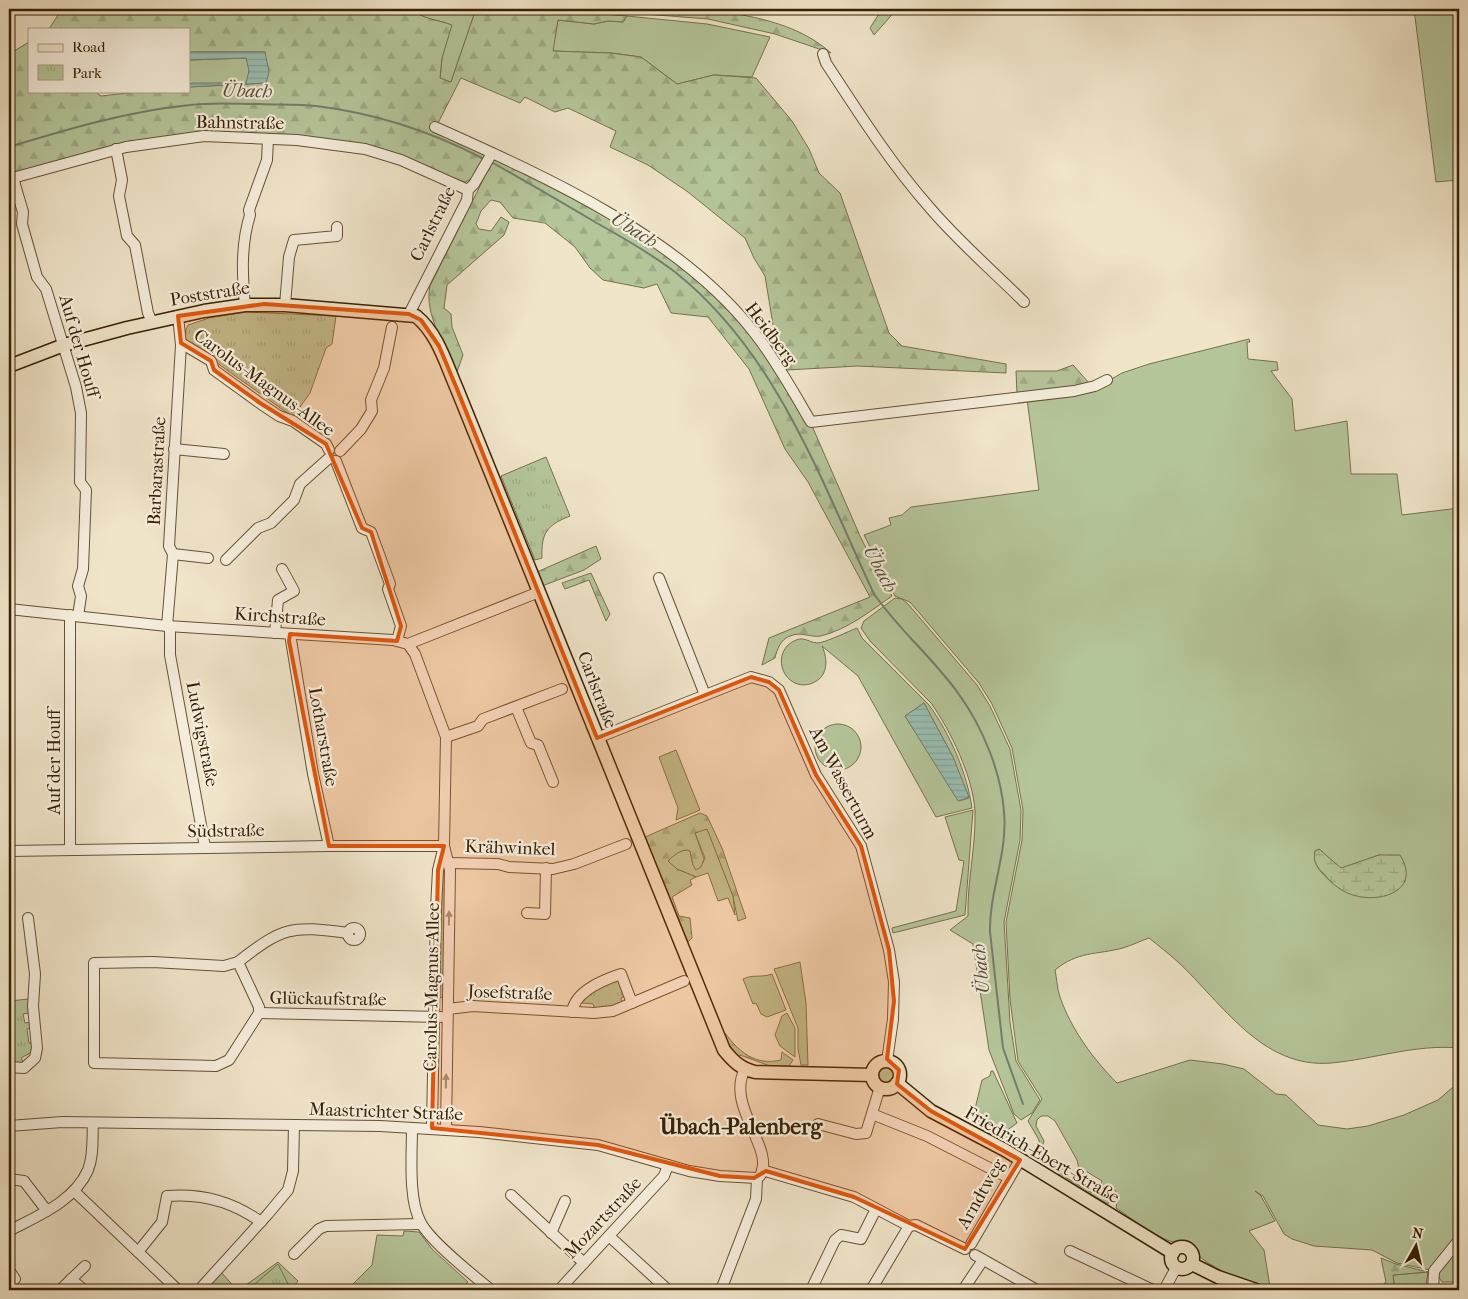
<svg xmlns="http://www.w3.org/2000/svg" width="1468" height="1299" font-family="'IM FELL French Canon',serif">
  <defs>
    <pattern id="forest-firs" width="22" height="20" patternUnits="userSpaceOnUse" patternTransform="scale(1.25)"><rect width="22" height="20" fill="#b5c59a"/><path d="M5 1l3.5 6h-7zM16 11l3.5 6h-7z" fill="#9ca983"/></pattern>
    <pattern id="wetland-marsh" width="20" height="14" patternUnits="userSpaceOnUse" patternTransform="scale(1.25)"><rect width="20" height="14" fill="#b5c59a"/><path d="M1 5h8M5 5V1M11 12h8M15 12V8" fill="none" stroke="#9ca983"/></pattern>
    <pattern id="park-tufts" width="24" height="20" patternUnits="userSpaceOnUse" patternTransform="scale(1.25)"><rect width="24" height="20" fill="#b5c59a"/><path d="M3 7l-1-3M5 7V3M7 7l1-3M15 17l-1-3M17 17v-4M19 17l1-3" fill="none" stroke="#9ca983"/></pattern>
    <pattern id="water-rules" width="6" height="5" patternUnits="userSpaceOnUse" patternTransform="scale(1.25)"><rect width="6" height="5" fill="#9abfb3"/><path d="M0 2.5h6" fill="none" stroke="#85a498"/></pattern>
  </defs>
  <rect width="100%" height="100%" fill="#f0e4c9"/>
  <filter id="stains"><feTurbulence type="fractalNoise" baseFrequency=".004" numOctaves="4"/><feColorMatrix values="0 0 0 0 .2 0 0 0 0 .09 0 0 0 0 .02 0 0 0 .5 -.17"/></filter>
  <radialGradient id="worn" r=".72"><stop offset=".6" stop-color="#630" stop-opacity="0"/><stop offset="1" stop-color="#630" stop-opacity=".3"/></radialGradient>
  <!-- green -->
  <g fill="#b5c59a" stroke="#76724e" fill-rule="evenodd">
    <path d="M414,9h20l1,3 12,-3h29l-25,73 -11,-3 2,-21 9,-33c-15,-6 -26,-5 -39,-15z"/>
    <polygon points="1414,9 1459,9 1459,180 1436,182"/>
    <polygon points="627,16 707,24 770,37 752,77 714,75 677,84 641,57 611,53 552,51 558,20 594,24 608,21 623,22"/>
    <polygon points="247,58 249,71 247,83 189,84 189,60"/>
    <path d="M1249,339l1,3h-3l1,17 29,3 1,8 -7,1 21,28 3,32 52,-10 4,53h46l5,41 57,-7v540c-44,-4 -84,11 -128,15 -69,6 -109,-60 -153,-101 -9,-8 -19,-16 -29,-24 -8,3 -17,7 -26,10 -27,7 -45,3 -68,22 2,9 2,19 5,27 11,32 33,62 57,86l73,-23 33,4 21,5 32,25 10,1 32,30 29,4 21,-3 36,-11 34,-15 21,-18v153l-29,35 -33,-7 -25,-13 -58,-4 -22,-7 -8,-5 -21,-38 -8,-5 6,5 14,25 -26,10 15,19 6,37c-25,-5 -50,-14 -70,-30 -1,-4 -1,-8 -5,-11 -7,-6 -14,-2 -22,-4 -21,-6 -39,-22 -57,-34l2,-12 -3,-6 -14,-4 1,-5 -18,-11 -4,3 -3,-13 -22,-39 -7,-5h-7l-4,4 -1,6 8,15 -2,7 10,16 4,-1 9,8 -3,4 30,18 3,-3 15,7 -2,7 -47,-27 -5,-7 -17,-13v-17l-11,-19 14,-22 -24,-38 -8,-62 -4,-77 16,-82 1,-30 -11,-62 -20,-44 -13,-21 -69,-81 -15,-6 -31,-61 27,-10 -2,-7 13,-3 9,-8 128,-17 -12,-91 67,-10 28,-16 27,-9zM1319,849l22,20 38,-14 25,7 1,20 -73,1c-9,-9 -20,-17 -17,-32z"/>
    <path d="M895,598l7,1 6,5 69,81 13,21 20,43 11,61 -1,30 -16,82 6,100 6,39 24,39 -8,13 -11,7 -7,-6 -25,-64 -16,-106 -23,-14 18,-14c-1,-35 8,-69 7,-104 -1,-33 -25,-83 -44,-109l-61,-62 -9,-13 3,-7z"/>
    <path d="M857,628l5,10 67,67c21,29 38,68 43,103l-36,9 -78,-141 -36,-30c6,13 7,32 -12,38 -25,7 -40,-28 -18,-42 12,-7 15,0 25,1 8,0 32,-12 40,-15zM924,703l29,54 16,41 -10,3 -54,-85z"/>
    <circle cx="838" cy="747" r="23"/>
    <polygon points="676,750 700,810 676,820 678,808 659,757"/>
    <polygon points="973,810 965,915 893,933 892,928 956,911 964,861 959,860 945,817"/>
    <path d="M707,828l26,68 2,19 -7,-17 -10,3 -10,-28 -12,4 -19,-8 -10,-8c6,-5 16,-14 23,-10l3,14 9,-1 3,-6 -10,-25z"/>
    <polygon points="440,872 446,872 445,998 437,997"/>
    <polygon points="800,962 806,1003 808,1065 801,1065 798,1049 798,1028 774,969"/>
    <path d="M772,974l14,36 -19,7 -6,-3 -5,-11 -3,1 -10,-25c10,-5 18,-1 29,-5z"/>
    <polygon points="787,1013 795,1028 795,1057 780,1046 775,1035 782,1016"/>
    <circle cx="885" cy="1074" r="11"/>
    <polygon points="991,1071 993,1071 1017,1123 1005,1132 1010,1141 978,1125 977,1115 974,1113 982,1080 990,1076"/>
    <polygon points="404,1231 419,1232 432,1249 468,1282 460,1290 434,1290 426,1284 420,1290 406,1285 391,1290 347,1290 372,1265 377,1235 403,1236"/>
    <polygon points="1459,1249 1459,1282 1442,1282 1438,1276 1439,1273"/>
    <polygon points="278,1262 298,1281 291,1290 239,1290"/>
    <polygon points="221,1272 237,1290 203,1290"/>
    <polygon points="1428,1272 1426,1285 1405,1290 1390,1290 1394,1283 1393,1275"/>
  </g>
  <!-- forest -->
  <g fill="url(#forest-firs)" stroke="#76724e">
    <path d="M62,9h352l-1,1c12,10 23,9 39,15l-10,33 -2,20 11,4 25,-73h65l86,7 -4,6 -15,-1 -14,3 -36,-4 -5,31 58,2 30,4 36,27 37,-9 42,3 36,43 17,28 10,24 21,20 49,140 13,13 104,18v9l-148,-7 -71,4 -18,-28 6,-5 -10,-61 -11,-18 -9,-20 -57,-46 -40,-27 -38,-18 6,-16 -48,-23 -13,4 -30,-15 -5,6 -59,-25 -26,51 52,24 -12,24 -10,5 -104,-37 -182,-10 -45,6 -32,7 -93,28v-122l20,-12v49h65l7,5 46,-5h42v-4l77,-4 -1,-31h-76v-23h-140z"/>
    <path d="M581,9c77,0 191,-9 250,44l-56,-19 -67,-15z"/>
    <polygon points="882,9 897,9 874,35 870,28"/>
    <path d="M495,156l128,69 72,50 59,61 55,83 51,117 21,42 11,18c-23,16 -44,33 -71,40 -10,2 -20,-5 -31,0 -9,3 -13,13 -15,22l-13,7 7,-27 101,-41 -62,-115 -23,-33 -36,-80 -41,-52 -37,-4 -14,-29 -13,4 -41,-8 -13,-12 -15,-21 -30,-24 -32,-5 -13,-16 -9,-2 -10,11 -5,13 3,5 12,2 10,-14 8,5 -5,13 -57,50 -3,23 7,6 1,13 11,28 -6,17c-12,-27 -33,-57 -27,-86z"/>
    <polygon points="1073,365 1089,383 1074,388 1017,394 1016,371 1057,371"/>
    <polygon points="596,546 601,559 584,570 542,586 537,572"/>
    <polygon points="591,573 610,614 606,621 589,580 565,589 562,583"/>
    <path d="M700,813l7,3 15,32 24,70 -8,3 -5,-25 -26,-67 -12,4 9,26 -3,8 -5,3 -3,-5 -3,-14c-7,-4 -17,5 -22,10l9,8 19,8 -6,3 2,5 -20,12 7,19 11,2 2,20 -4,4 -43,-105z"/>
    <path d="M725,1033c14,19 30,33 56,27l1,-8 11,8 -4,6h-19l-30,-11 -3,1 -14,-21z"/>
    <polygon points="1381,1258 1396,1264 1428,1272 1393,1275 1394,1283 1390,1290 1377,1290 1386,1282"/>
  </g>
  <!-- wetland -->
  <path fill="url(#wetland-marsh)" stroke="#76724e" d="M1319,849l22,19 38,-13h21c22,35 -19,49 -47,40 -11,-3 -21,-11 -28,-20 -8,-8 -12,-12 -10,-24z"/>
  <!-- park -->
  <g fill="url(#park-tufts)" stroke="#76724e">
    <polygon points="246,312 336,316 332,344 326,348 310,393 293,417 186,341 185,332 188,325 209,318"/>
    <path d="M546,457l24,59c-23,9 -29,17 -28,42l-7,2 -34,-84z"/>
    <polygon points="621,979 628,995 621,998 622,1003 608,1009 595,1009 593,1004 581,1003 593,990"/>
    <polygon points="29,999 29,1013 23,1014 25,1023 31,1022 32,1028 27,1029 29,1043 34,1043 34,1051 21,1058 24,1063 9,1065 9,1001"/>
    <polygon points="278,1264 288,1284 287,1290 248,1290"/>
  </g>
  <!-- water -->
  <g fill="url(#water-rules)" stroke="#727f6d">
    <polygon points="189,52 265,52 269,72 266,83 189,87 189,84 193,83 246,83 249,71 246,58 189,60"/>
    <polygon points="924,703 953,757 969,797 958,801 905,716"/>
  </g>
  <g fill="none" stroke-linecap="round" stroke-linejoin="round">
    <!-- stream -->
    <g stroke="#727f6d" stroke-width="2">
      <path d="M9,147c59,-18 120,-36 181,-42 23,-3 46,-1 69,-1 18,1 38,0 57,2 58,7 114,25 166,52"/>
      <path d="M493,163c34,19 68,39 102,59 27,15 55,31 80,50 102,81 146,209 199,322 25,36 59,64 84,99 24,33 43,78 46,119 4,41 -15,80 -14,120l13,116 20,56"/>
    </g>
    <!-- minor casing -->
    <g stroke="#655134" stroke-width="12">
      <g id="minor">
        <polyline points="9,10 12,9"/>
        <path d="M823,54l3,9c32,49 65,101 104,145 29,34 63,63 94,94"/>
        <path d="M435,127c109,49 247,110 321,208 21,27 38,58 55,87l263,-31 21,-5 12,-6"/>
        <polyline points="116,149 122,180 119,196 127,236 135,245 148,313 152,322"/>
        <polyline points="13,178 23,212 22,224 37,277 46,289 76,387 81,413 80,482 86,490 83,569 78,586 81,596 78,616"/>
        <polyline points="9,179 126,147 204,136 297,140 365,149 401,160 468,190"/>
        <path d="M245,305c-3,-31 -4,-61 5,-90l-1,-5 18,-50 1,-21"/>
        <polyline points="285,305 289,257 294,240 337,236 337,227"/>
        <polyline points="409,314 467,200 468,190 474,184 492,153"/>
        <polyline points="181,343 211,361 214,370 261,404 279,416 293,421 326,444 329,450"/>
        <polyline points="174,449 224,454"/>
        <polyline points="340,451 361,429 372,411 371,400 384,368 392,327"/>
        <polyline points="336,461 362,528 371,532 390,584 388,589 401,626 397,641"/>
        <polyline points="173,554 208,558"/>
        <polyline points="226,560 258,528 271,523 294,500 300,484 329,458"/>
        <polyline points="659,578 705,695"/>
        <polyline points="9,609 167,626 393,640 408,644 539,592"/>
        <polyline points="70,615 70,849"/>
        <polyline points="167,626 173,554 169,546 181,345 178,316"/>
        <polyline points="170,626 170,655 205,847"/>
        <polyline points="275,633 278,600 294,591 282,569"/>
        <polyline points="290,634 313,774 329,846"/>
        <polyline points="408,644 415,654 446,737 444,846 438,870 436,908 432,1128"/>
        <polyline points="516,707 531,743 538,745 553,782"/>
        <polyline points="446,737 478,726 483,719 562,689"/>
        <polyline points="597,738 751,677 769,682 779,690 816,775 861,846 889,950 894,982 893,1019 887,1061"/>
        <polyline points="444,846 450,870 446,1129"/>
        <polyline points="9,851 329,846 444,846"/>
        <polyline points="449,863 498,864 509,867 553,869 574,864 626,844"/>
        <polyline points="527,913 545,914 546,868"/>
        <circle cx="354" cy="934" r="6"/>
        <polygon points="153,962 224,966 238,962 259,1007 259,1013 229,1060 216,1066 94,1063 94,963"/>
        <path d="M238,962c45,-35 53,-37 110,-29"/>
        <polyline points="448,1009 473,1006 594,1013 613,1011 684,981"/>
        <path d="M572,1012c3,-21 31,-32 49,-38l11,29"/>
        <polyline points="259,1013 441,1017"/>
        <polyline points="9,1067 24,1068 35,1058 37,1048 33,1006 35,974 28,918"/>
        <path d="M745,1069c-20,37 31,80 15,107"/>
        <polyline points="872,1114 927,1136 1009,1178"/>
        <polyline points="818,1124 856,1134 866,1133 880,1087"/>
        <polyline points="9,1126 62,1122 380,1126 479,1132 598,1145 689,1171 720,1176 757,1178"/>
        <path d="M412,1128c0,27 -4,72 9,95 10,19 52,52 70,67"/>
        <polyline points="762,1170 854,1197 909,1226 916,1225 965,1249"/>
        <polyline points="9,1179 24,1181 47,1211"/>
        <polyline points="74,1191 178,1290"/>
        <polyline points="511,1195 584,1263"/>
        <path d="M9,1231c28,-15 65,-29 79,-61 6,-15 4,-32 5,-47"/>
        <polyline points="551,1233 565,1201"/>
        <polyline points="609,1236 668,1290"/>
        <polyline points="971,1244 1020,1160"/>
        <polyline points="1070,1251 1153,1290"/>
        <path d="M138,1252l24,-30 5,-26c35,-3 65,5 94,26"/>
        <polyline points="294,1254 319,1229 326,1226 421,1224"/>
        <polyline points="975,1255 1037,1290"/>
        <polyline points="9,1270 15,1279"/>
        <polyline points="71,1279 84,1290"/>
        <polyline points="60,1290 85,1266"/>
        <polyline points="199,1290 268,1214 288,1190 293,1171 294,1125"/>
        <polyline points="559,1290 664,1176 668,1165"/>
        <polyline points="721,1290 756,1199 757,1178"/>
        <polyline points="788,1290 790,1290"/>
        <polyline points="811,1290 835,1240 841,1235 861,1239 876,1209"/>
        <polyline points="871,1290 909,1226"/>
        <polyline points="963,1290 983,1260"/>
        <polyline points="1164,1290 1176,1268"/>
        <polyline points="1433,1290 1434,1271 1459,1240"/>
      </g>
    </g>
    <!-- major casing -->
    <g stroke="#372003" stroke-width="15">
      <g id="major">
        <path d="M9,366l55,-21 63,-17 77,-17 41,-6h40l131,11c22,18 30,48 41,73l267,661c9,11 17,19 31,22l117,3"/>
        <circle cx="886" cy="1075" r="14"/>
        <polyline points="897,1083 931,1111 1005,1150 1173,1253"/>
        <circle cx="1182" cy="1258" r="11"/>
        <polyline points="1192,1264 1218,1277 1256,1290"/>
      </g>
    </g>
    <!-- minor -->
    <use href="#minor" stroke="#f5eddc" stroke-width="10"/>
    <!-- major -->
    <use href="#major" stroke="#f0e4c9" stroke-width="12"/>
  </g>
  <!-- one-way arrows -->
  <defs><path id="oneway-solid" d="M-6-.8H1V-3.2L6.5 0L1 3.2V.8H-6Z" transform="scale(1.25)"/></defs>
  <g fill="#a0917a">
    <use href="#oneway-solid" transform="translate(449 918) rotate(-89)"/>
    <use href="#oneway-solid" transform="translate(446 1081) rotate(-89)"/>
  </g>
  <!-- marked area -->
  <path fill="#df560c" fill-opacity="0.2" stroke="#df560c" stroke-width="4" stroke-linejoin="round" d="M264,304l145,10 12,6 18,26 18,43 140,349 154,-61 18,5 10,8 37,85 45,71 28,104 5,51 -7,58 12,11 -2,14 34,27 89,49 -55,89 -111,-52 -88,-26 -12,7 -34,-2 -122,-31 -166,-17 6,-258 6,-24h-115l-40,-205 1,-7 107,7 4,-15 -30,-94 -9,-4 -36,-84 -66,-41 -46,-33 -3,-9 -30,-18 -3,-27z"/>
  <g text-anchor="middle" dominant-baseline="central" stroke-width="4.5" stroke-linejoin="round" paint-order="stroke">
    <!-- street labels -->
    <g font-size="18" fill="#372003" stroke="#f5eddc">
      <text transform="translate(240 123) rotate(1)">Bahnstraße</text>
      <text transform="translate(433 224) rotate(-64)">Carlstraße</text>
      <text transform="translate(210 294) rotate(-9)">Poststraße</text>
      <text transform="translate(771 334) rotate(53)">Heidberg</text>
      <text transform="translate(79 346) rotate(74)">Auf der Houff</text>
      <text transform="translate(264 383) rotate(36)">Carolus-Magnus-Allee</text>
      <text transform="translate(157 471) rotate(-87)">Barbarastraße</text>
      <text transform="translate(280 617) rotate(4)">Kirchstraße</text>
      <text transform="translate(597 690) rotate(69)">Carlstraße</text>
      <text transform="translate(202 734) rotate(79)">Ludwigstraße</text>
      <text transform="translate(323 737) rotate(80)">Lotharstraße</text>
      <text transform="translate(54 762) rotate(-90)">Auf der Houff</text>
      <text transform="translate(843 783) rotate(62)">Am Wasserturm</text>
      <text transform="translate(226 831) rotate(-1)">Südstraße</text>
      <text transform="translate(510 848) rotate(2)">Krähwinkel</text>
      <text transform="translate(432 987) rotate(-89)">Carolus-Magnus-Allee</text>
      <text transform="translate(510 993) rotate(2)">Josefstraße</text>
      <text transform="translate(328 999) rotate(1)">Glückaufstraße</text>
      <text transform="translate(386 1112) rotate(2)">Maastrichter Straße</text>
      <text transform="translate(1042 1155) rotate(30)">Friedrich-Ebert-Straße</text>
      <text transform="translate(981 1194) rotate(-60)">Arndtweg</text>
      <text transform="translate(603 1218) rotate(-47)">Mozartstraße</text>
    </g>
    <!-- water labels -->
    <g font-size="19" font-style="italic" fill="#555038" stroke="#f5eddc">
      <text transform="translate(247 91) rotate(1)">Übach</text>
      <text transform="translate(634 230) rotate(31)">Übach</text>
      <text transform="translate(880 569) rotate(62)">Übach</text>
      <text transform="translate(981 969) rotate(-96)">Übach</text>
    </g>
    <!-- district labels -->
    <g font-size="22" font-weight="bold" fill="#372003" stroke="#f5eddc">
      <text x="741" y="1127">Übach-Palenberg</text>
    </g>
  </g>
  <!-- margin -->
  <rect width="1468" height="1299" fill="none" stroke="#f0e4c9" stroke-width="30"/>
  <rect x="10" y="10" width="1448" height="1279" fill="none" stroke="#372003" stroke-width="2.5"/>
  <rect x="15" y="15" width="1438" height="1269" fill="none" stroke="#372003"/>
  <!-- legend -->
  <rect x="28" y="28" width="162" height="65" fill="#f5eddc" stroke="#a99b85"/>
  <rect x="38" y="44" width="25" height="8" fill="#f0e4c9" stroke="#a99b85"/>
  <text x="72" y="52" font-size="15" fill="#372003">Road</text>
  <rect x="38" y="65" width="25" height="15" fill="url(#park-tufts)" stroke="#a99b85"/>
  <text x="72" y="78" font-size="15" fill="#372003">Park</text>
  <!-- north arrow -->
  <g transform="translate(1416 1246) rotate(8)" stroke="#f5eddc" stroke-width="4" paint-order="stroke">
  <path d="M0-4L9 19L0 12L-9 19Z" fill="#372003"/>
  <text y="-8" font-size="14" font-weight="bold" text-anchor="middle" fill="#372003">N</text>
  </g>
  <rect width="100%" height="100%" filter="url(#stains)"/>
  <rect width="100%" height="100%" fill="url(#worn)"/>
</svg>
